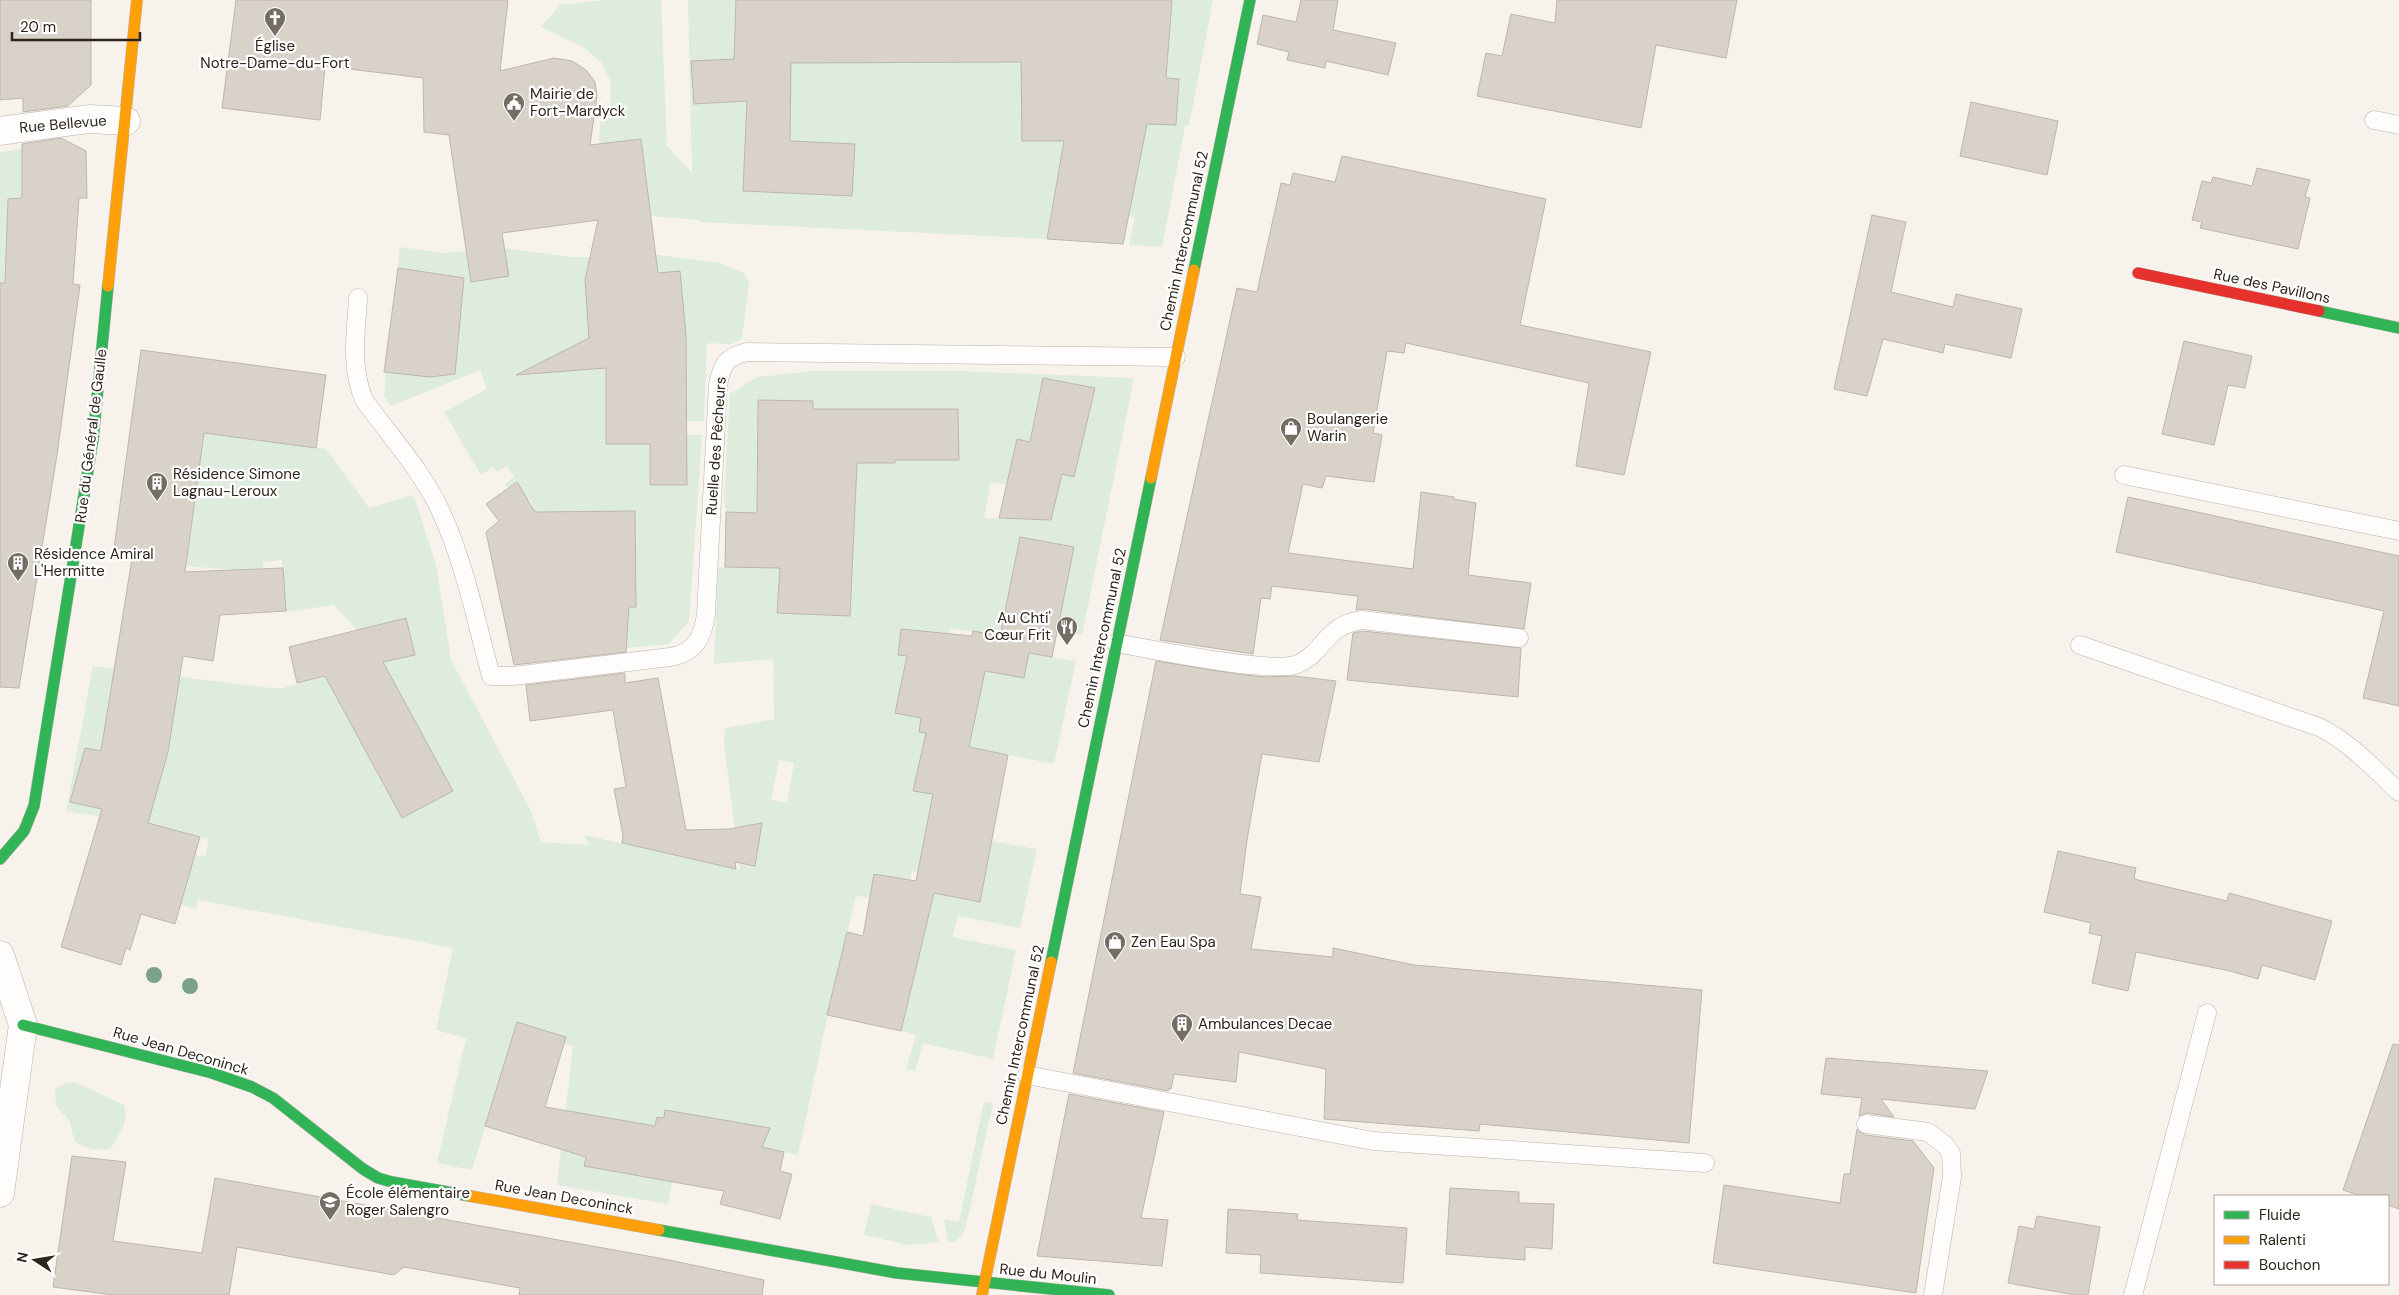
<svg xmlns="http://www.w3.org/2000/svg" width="2399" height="1295" font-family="'DM Sans',sans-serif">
  <rect width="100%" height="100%" fill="#f7f2ec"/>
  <!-- green -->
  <g fill="#ddecdd" fill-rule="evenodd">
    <polygon points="604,0 661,0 667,146 692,173 688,0 831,0 830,62 1074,62 1086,126 1022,125 1022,141 1059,141 1091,144 1085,179 1057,178 1047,239 700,222 700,220 651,216 641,139 599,144 600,123 610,109 611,82 601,62 583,47 541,27 560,5"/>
    <polygon points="1172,0 1213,0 1189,125 1185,126 1162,247 1129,245 1135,217 1129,216 1146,124 1176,125 1179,79 1166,78"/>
    <polygon points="22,149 34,198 8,199 7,225 23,283 0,283 0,152"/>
    <polygon points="400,247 443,253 502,248 571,257 590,257 589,338 566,349 568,371 599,369 597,347 633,275 604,248 720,263 743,272 749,283 742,339 731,344 707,343 704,421 606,422 606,444 628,444 628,435 702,435 689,622 668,644 626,648 627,639 524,515 535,511 530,499 518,503 505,484 514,477 507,466 497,472 493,467 481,475 444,412 487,389 480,370 391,406 384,396 386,372 440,377 442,359 398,268"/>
    <path d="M814,371h145l175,7 -52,257 -25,-4 17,-84 -54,-10 -20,99 -49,-8 -2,12 127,21 -22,103 -90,-18 -31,48 -7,35 2,45 -16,-3 -2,9 -36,-6 -4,24 -14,-2 -25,104 -33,155 -27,-6 -5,18 -102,-49 -7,-1 -2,9 -61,-11 -9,51 63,12 26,-5 -6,31 -111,-19 16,-139 -9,-3 1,-7 -48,-14 -45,148 -35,-7 29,-125 -30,-8 17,-82 -255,-48 -2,9 -62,-17 45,-42 26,7 4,-18 -50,-13 -93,-15 27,-145 178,22h11l133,-34 -10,-36 -48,12 -23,-25 -48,7 -4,-52 -19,2v6l-28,2 -49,-4 18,-133 122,16 43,59 45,-13 22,70 15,95 80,151 10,31 48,3 -5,-10 156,35 -16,-127 1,-15 49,-9 -1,-60 -59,5 4,-97h44l2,-53 -38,-2 -2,-15 6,-103 27,-17zM1043,378l37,74 -6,25 -12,-3 -11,46 -67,-2 7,-36 16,3 10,-46 29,6 -12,-23zM758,400l55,1v8l145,1v50h-63l-1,3h-82l-1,33 -54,-1zM854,515l-4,101 -73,-3 1,-22zM85,748l48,9 2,-6 31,8 -11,39 -29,-7 -6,21 -49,-10zM779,760l15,3 -7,40 -16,-3z"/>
    <polygon points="991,841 1037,849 1020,928 958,916 952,937 1016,950 993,1059 923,1043 915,1071 906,1069 916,1035 901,1031 920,951 909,888 979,902"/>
    <path d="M75,1082l49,23c5,17 -5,29 -14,44 -14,2 -23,0 -35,-7l-6,-22 -13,-14 -1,-17 11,-6z"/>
    <path d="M984,1102l9,1 -25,114c-3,12 -4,20 -16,26l-4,-2 -4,-22 15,3z"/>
    <polygon points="871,1204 931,1217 938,1242 909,1245 864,1235"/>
  </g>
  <!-- building -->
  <g fill="#d8d2c9" stroke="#bcb6ae">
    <polygon points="0,0 91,0 91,85 68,106 23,112 23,98 0,100"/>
    <polygon points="236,0 508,0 500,71 554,58 572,61 586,70 595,82 597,96 590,145 641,139 658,273 680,271 686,335 687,485 650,485 650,444 606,444 606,368 516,375 589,338 585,280 598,220 502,233 509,276 471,282 449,135 424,132 423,78 325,66 320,120 222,108"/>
    <polygon points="736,0 1172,0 1166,78 1179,79 1176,125 1147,124 1123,244 1047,239 1064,141 1022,141 1021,62 791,63 790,141 855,144 852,196 743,191 747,101 694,104 691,61 734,59"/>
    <polygon points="1301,0 1338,0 1333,30 1396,43 1388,75 1326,61 1325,68 1287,60 1289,52 1257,44 1263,15 1296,22"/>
    <polygon points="1557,0 1737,0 1726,58 1656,45 1641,128 1477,96 1486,53 1502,56 1511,14 1555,23"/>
    <polygon points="1971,102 2058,121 2047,175 1960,156"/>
    <polygon points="61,138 86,151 87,198 79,198 73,284 80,285 57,455 19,688 0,687 0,283 5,283 8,199 22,198 22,144"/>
    <polygon points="1342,156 1546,199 1520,325 1651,352 1624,475 1576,466 1589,383 1406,343 1404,353 1387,351 1373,433 1382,435 1374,482 1326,476 1322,488 1303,484 1288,553 1413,569 1421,492 1454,497 1454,499 1476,503 1468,575 1531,583 1524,629 1363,609 1356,610 1358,596 1272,586 1270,599 1261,598 1253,654 1160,640 1237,288 1257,292 1281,183 1290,185 1293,173 1335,182"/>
    <polygon points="2257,168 2310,180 2305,197 2310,198 2298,249 2200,228 2202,222 2192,220 2202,181 2211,183 2213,177 2252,186"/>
    <polygon points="1872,215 1906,222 1891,292 1953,307 1956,294 2022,309 2011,358 1945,344 1943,353 1883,339 1867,396 1834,389"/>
    <polygon points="398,268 464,278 455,374 430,377 384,372"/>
    <polygon points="2184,341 2252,356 2245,388 2228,385 2214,445 2162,434"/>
    <polygon points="141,350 326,375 316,448 204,433 185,572 283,568 286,611 220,615 213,661 183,656 168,752 148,823 200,837 175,924 141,914 130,950 126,948 121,965 61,947 102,809 70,802 85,748 101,751 132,559 113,556"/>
    <polygon points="1043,378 1095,388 1074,477 1062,474 1051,520 999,518 1017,439 1030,442"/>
    <polygon points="758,400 813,401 813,409 958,409 959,460 895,460 895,463 857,463 850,616 777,613 780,568 725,567 726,512 757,513"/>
    <polygon points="517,482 535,512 635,511 636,607 629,607 626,652 514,665 486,532 499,521 486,504"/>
    <polygon points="2128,497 2399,556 2399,706 2363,698 2384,611 2116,552"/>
    <polygon points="1020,537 1074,547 1052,657 1029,653 1024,678 985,671 969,747 1008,755 980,902 934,893 901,1031 827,1015 847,932 863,936 874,874 916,881 933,794 913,791 926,733 919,732 921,718 895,713 907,656 898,655 901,629 972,636 973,631 1000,636"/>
    <polygon points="406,618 415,655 383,662 453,791 402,818 325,676 297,683 289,647"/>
    <polygon points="1363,631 1521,648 1518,697 1347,680 1353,633"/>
    <polygon points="1156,661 1237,674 1264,677 1294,676 1336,681 1319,762 1262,754 1247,840 1240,894 1261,897 1251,949 1333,957 1333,948 1414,965 1702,990 1689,1143 1480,1124 1479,1131 1324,1119 1326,1069 1239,1052 1236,1082 1174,1074 1171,1089 1169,1088 1168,1091 1073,1073"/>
    <polygon points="625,673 625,683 658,678 686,830 729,829 762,823 755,866 735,862 736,869 622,843 623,835 614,789 626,787 613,710 530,721 526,685"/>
    <polygon points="2058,851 2136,868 2134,879 2227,901 2229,893 2332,921 2315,980 2262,965 2258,979 2230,971 2136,952 2128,991 2092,983 2102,936 2089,933 2091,923 2044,912"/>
    <polygon points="517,1022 566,1037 545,1107 655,1126 657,1117 664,1118 665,1110 770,1128 762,1147 784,1152 780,1171 792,1174 780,1219 720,1204 724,1191 584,1166 586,1157 485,1126"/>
    <polygon points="2393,1044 2399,1045 2399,1209 2388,1205 2388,1196 2361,1196 2343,1190"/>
    <polygon points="1826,1058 1903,1064 1988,1071 1975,1109 1881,1099 1894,1117 1867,1113 1859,1116 1862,1098 1821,1094"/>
    <polygon points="1069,1094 1164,1112 1141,1218 1168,1220 1162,1266 1037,1256"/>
    <polygon points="1857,1129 1865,1135 1913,1141 1934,1168 1916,1293 1713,1263 1724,1185 1840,1203 1844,1174 1850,1174"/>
    <polygon points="72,1156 126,1162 113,1241 202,1253 215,1178 664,1259 764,1280 762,1295 519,1295 520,1288 404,1267 394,1275 237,1247 229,1295 113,1295 53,1287"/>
    <polygon points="1450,1188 1519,1192 1519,1203 1554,1204 1552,1249 1525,1247 1525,1260 1446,1254"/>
    <polygon points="1228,1209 1298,1214 1297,1220 1407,1228 1403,1283 1260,1273 1261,1255 1226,1253"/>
    <polygon points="2037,1216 2100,1227 2088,1295 2075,1295 2008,1283 2019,1226 2034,1229"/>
  </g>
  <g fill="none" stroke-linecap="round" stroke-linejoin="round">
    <!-- lane casing -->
    <g stroke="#b9b3ab" stroke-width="19">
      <g id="lane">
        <polyline points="2374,120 2399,125"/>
        <path d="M358,298c-2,35 -8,68 6,102 26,36 59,72 77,112 24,52 35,109 50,164h22l157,-19c25,-4 33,-20 36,-43l12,-229c4,-21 8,-28 29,-33l429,5"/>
        <polyline points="2124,475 2399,531"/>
        <path d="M1116,643c34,6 157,32 182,21 27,-12 27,-39 64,-44l157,18"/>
        <path d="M2080,645l239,82c31,15 55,42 80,65"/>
        <polyline points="1027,1075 1373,1141 1705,1163"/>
        <polyline points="1866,1124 1928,1132 1945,1145 1951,1153 1952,1177 1933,1295"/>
        <polyline points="2133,1295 2207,1013"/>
      </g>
    </g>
    <!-- street casing -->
    <g stroke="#b9b3ab" stroke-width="29">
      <g id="street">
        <polyline points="0,131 89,119 126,121"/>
        <polyline points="0,955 23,1025 0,1193"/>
      </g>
    </g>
    <!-- fast casing -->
    <g stroke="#b9b3ab" stroke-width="12">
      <g id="fast">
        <polyline points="1194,270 1250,0"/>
        <polyline points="2319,311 2399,328"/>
        <polyline points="0,859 24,831 34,806 93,439 108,286"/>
        <polyline points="1051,962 1151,478"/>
        <polyline points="23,1025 212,1073 252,1087 273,1098 363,1169 378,1178 392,1182 470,1196"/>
        <polyline points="659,1230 897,1273 1109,1295"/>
      </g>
    </g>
    <!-- slow casing -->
    <g stroke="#b9b3ab" stroke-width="12">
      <g id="slow">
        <polyline points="108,286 137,0"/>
        <polyline points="1151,478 1194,270"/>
        <polyline points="470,1196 659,1230"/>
        <polyline points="982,1295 1051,962"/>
      </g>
    </g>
    <!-- jam casing -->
    <g stroke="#b9b3ab" stroke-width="12">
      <polyline id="jam" points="2138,273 2319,311"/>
    </g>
    <!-- lane -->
    <use href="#lane" stroke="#fefdfc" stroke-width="18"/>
    <!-- street -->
    <use href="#street" stroke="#fefdfc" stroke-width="28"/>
    <!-- fast -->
    <use href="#fast" stroke="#30b455" stroke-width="11"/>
    <!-- slow -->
    <use href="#slow" stroke="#ff9f0a" stroke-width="11"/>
    <!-- jam -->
    <use href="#jam" stroke="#e5322d" stroke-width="11"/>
  </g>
  <!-- trees -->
  <g fill="#7ba288">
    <circle cx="154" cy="975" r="8"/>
    <circle cx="190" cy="986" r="8"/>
  </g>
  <!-- icons -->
  <defs>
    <g id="church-pin" transform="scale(1.125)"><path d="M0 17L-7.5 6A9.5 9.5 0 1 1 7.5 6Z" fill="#746d64" stroke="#fff"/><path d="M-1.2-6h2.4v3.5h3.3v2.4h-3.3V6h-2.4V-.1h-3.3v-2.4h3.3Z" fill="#fff"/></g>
    <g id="civic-pin" transform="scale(1.125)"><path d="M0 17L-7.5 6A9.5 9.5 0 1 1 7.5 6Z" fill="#746d64" stroke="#fff"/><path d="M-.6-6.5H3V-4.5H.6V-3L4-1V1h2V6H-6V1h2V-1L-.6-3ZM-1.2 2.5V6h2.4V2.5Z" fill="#fff"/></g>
    <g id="shop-pin" transform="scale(1.125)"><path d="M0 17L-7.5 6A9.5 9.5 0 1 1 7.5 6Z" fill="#746d64" stroke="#fff"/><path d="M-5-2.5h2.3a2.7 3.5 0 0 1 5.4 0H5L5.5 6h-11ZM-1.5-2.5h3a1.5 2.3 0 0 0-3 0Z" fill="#fff"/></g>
    <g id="building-pin" transform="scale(1.125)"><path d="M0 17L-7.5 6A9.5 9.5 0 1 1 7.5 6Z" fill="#746d64" stroke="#fff"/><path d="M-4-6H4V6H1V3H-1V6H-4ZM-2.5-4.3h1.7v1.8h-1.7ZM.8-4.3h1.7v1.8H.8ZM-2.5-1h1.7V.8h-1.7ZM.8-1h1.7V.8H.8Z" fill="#fff"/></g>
    <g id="restaurant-pin" transform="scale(1.125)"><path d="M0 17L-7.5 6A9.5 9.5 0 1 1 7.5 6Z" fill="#746d64" stroke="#fff"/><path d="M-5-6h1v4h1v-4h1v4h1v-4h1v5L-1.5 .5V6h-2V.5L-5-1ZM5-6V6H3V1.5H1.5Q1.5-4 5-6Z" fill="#fff"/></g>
    <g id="school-pin" transform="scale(1.125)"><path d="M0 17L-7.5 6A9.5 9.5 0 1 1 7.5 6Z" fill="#746d64" stroke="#fff"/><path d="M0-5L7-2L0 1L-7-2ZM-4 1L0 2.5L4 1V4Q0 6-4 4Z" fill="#fff"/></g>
  </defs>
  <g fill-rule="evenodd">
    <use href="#church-pin" x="275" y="18"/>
    <use href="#civic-pin" x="514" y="103"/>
    <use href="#shop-pin" x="1291" y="428"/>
    <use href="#building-pin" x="157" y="483"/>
    <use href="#building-pin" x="18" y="563"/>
    <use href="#restaurant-pin" x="1067" y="627"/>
    <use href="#shop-pin" x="1115" y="942"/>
    <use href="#building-pin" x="1182" y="1024"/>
    <use href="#school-pin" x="330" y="1202"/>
  </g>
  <g text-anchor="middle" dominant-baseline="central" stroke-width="4.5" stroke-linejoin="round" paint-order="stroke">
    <!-- poi labels -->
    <g font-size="15" fill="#2e251a" stroke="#fff" text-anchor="start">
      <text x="275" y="46" text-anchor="middle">Église<tspan x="275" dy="17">Notre-Dame-du-Fort</tspan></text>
      <text x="530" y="94">Mairie de<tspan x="530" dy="17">Fort-Mardyck</tspan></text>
      <text x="1307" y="419">Boulangerie<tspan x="1307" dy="17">Warin</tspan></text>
      <text x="173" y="474">Résidence Simone<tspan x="173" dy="17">Lagnau-Leroux</tspan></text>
      <text x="34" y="554">Résidence Amiral<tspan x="34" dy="17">L'Hermitte</tspan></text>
      <text x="1051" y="618" text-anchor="end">Au Chti'<tspan x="1051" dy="17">Cœur Frit</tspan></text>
      <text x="1131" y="942">Zen Eau Spa</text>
      <text x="1198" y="1024">Ambulances Decae</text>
      <text x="346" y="1193">École élémentaire<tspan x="346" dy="17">Roger Salengro</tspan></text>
    </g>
    <!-- street labels -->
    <g font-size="15" fill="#2e251a" stroke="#fff">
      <text transform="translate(63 124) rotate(-5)">Rue Bellevue</text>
      <text transform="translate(1184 241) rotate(-78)">Chemin Intercommunal 52</text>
      <text transform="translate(2272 286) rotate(12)">Rue des Pavillons</text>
      <text transform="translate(91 436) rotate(-83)">Rue du Général de Gaulle</text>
      <text transform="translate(716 446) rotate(-86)">Ruelle des Pêcheurs</text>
      <text transform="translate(1102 638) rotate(-78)">Chemin Intercommunal 52</text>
      <text transform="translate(1020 1035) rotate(-78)">Chemin Intercommunal 52</text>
      <text transform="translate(181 1051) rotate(16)">Rue Jean Deconinck</text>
      <text transform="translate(564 1197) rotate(10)">Rue Jean Deconinck</text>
      <text transform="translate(1048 1274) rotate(6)">Rue du Moulin</text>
    </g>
  </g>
  <!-- legend -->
  <rect x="2214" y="1195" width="175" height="90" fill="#ffffff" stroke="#aba8a3"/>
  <rect x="2224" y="1211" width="25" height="8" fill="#30b455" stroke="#aba8a3"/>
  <text x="2259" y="1220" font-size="15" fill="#2e251a">Fluide</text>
  <rect x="2224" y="1236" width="25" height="8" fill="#ff9f0a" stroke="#aba8a3"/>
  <text x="2259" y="1245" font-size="15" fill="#2e251a">Ralenti</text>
  <rect x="2224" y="1261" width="25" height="8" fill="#e5322d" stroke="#aba8a3"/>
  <text x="2259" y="1270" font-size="15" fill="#2e251a">Bouchon</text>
  <!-- north arrow -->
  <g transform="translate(35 1260) rotate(282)" stroke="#ffffff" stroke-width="4" paint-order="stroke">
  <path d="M0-4L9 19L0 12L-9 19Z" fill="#2e251a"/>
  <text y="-8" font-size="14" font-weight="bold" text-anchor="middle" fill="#2e251a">N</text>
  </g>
  <!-- scale -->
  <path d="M12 32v8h128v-8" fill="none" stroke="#2e251a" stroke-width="2.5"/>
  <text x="20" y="32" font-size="15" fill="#2e251a" stroke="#ffffff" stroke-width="4" paint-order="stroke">20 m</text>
</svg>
